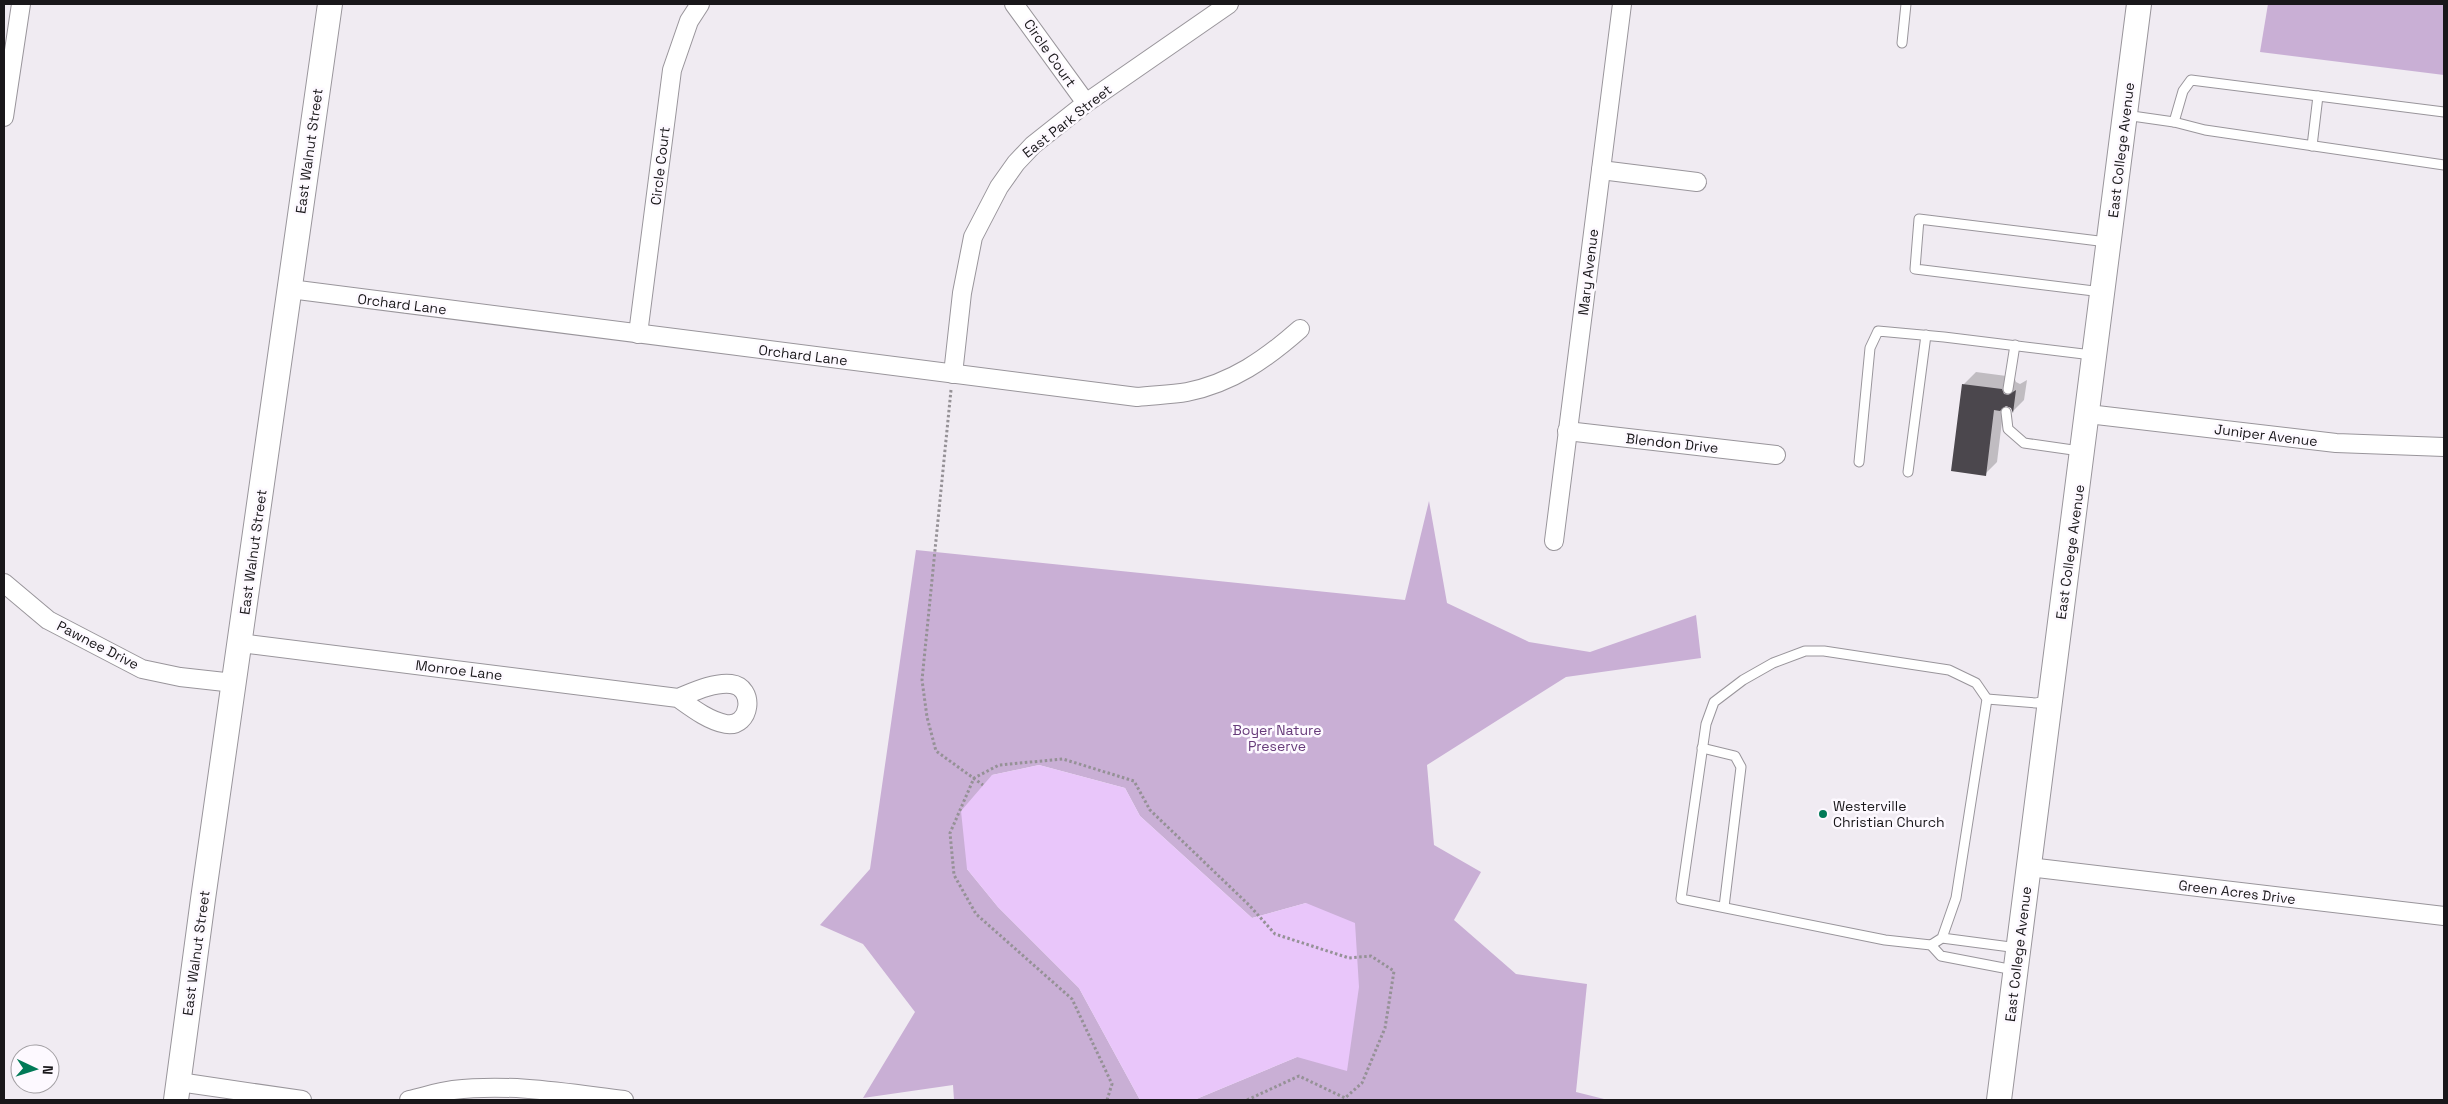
<svg xmlns="http://www.w3.org/2000/svg" width="2448" height="1104" font-family="'Space Grotesk',sans-serif">
  <rect width="100%" height="100%" fill="#f0ebf2"/>
  <!-- green -->
  <g fill="#c9afd5">
    <polygon points="2268,4 2444,4 2444,75 2260,52"/>
    <polygon points="1429,501 1447,603 1529,642 1590,652 1696,615 1701,658 1566,677 1427,765 1434,845 1481,872 1454,920 1516,974 1587,984 1576,1092 1608,1100 1194,1100 1297,1057 1306,903 1252,918 1140,816 1125,788 1039,765 992,775 967,869 998,907 1079,988 1140,1100 954,1100 953,1085 863,1098 915,1012 863,944 820,925 870,869 916,550 1405,600"/>
  </g>
  <!-- water -->
  <polygon fill="#e9c6fa" points="1039,765 1125,788 1140,816 1252,918 1306,903 1355,923 1359,987 1347,1071 1297,1057 1194,1100 1140,1100 1079,988 998,907 967,869 961,811 992,775"/>
  <!-- shadow -->
  <polygon fill="#0003" points="1976,372 2014,377 2016,382 2020,384 2027,380 2024,400 2013,411 2012,407 2004,405 1997,462 1985,474 1964,384"/>
  <!-- building -->
  <polygon fill="#4b474d" points="1962,384 2002,389 2004,394 2008,395 2016,390 2013,413 2011,408 2006,406 2000,411 1994,410 1986,476 1951,471"/>
  <g fill="none" stroke-linecap="round" stroke-linejoin="round">
    <!-- lane casing -->
    <g stroke="#99959b" stroke-width="11">
      <g id="lane">
        <polyline points="1902,43 1906,4"/>
        <polyline points="2125,115 2174,122 2205,130 2444,165"/>
        <polyline points="2174,122 2183,91 2191,80 2444,112"/>
        <polyline points="2312,146 2318,96"/>
        <polyline points="2102,292 1915,269 1919,219 2107,242"/>
        <polyline points="2008,389 2015,345"/>
        <polyline points="2006,412 2008,429 2024,443 2080,451"/>
        <polyline points="1859,462 1870,348 1878,331 1944,337 2092,355"/>
        <polyline points="1908,472 1926,335"/>
        <polyline points="1987,699 2036,703 2049,700"/>
        <polyline points="1702,748 1735,756 1741,767 1724,907"/>
        <polyline points="1942,938 1956,898 1987,699 1976,683 1949,670 1824,651 1805,651 1773,663 1743,680 1714,702 1706,724 1681,899 1885,940 1931,945 1942,938 2018,948"/>
        <polyline points="1931,945 1941,956 2014,970"/>
      </g>
    </g>
    <!-- street casing -->
    <g stroke="#99959b" stroke-width="20">
      <g id="street">
        <polyline points="1014,4 1086,103"/>
        <polyline points="4,117 21,4"/>
        <polyline points="1601,170 1697,182"/>
        <path d="M290,289l847,108c16,-2 34,-2 50,-5 45,-9 79,-33 113,-63"/>
        <polyline points="638,334 672,70 689,21 700,4"/>
        <polyline points="953,374 962,293 973,237 999,187 1016,163 1033,145 1086,103 1229,4"/>
        <polyline points="2088,414 2336,443 2444,447"/>
        <polyline points="1567,431 1776,455"/>
        <polyline points="1554,541 1622,4"/>
        <polyline points="4,583 48,620 142,669 180,677 234,683"/>
        <path d="M240,643l438,55c14,10 31,23 48,26 25,4 30,-37 5,-40 -17,-2 -38,8 -53,14"/>
        <polyline points="2029,867 2444,916"/>
        <polyline points="179,1082 302,1100"/>
        <path d="M409,1100c14,-3 29,-8 44,-10 58,-7 114,3 171,10"/>
      </g>
    </g>
    <!-- secondary casing -->
    <g stroke="#99959b" stroke-width="26">
      <g id="secondary">
        <polyline points="176,1100 203,899 330,4"/>
        <polyline points="1999,1100 2139,4"/>
      </g>
    </g>
    <!-- path -->
    <g stroke="#959196" stroke-width="3" stroke-dasharray="2.5 2.5" stroke-linecap="butt">
      <polyline points="951,390 922,680 927,717 936,751 983,785"/>
      <polyline points="1107,1100 1112,1084 1072,999 976,914 954,875 950,833 974,778 999,765 1063,759 1134,781 1150,810 1250,906 1275,934 1349,958 1371,956 1394,971 1385,1028 1362,1083 1345,1098 1299,1076 1247,1100"/>
    </g>
    <!-- lane -->
    <use href="#lane" stroke="#fff" stroke-width="9"/>
    <!-- street -->
    <use href="#street" stroke="#fff" stroke-width="18"/>
    <!-- secondary -->
    <use href="#secondary" stroke="#fff" stroke-width="24"/>
  </g>
  <!-- markers -->
  <circle fill="#017a57" stroke="#fdf9ff" stroke-width="2" cx="1823" cy="814" r="5"/>
  <g text-anchor="middle" dominant-baseline="central" stroke-width="5" stroke-linejoin="round" paint-order="stroke">
    <!-- street labels -->
    <g font-size="14" fill="#19171a" stroke="#fdf9ff">
      <text transform="translate(1050 53) rotate(55)">Circle Court</text>
      <text transform="translate(1067 121) rotate(-38)">East Park Street</text>
      <text transform="translate(2121 150) rotate(-83)">East College Avenue</text>
      <text transform="translate(309 151) rotate(-82)">East Walnut Street</text>
      <text transform="translate(660 166) rotate(-83)">Circle Court</text>
      <text transform="translate(1588 272) rotate(-83)">Mary Avenue</text>
      <text transform="translate(402 304) rotate(7)">Orchard Lane</text>
      <text transform="translate(803 355) rotate(7)">Orchard Lane</text>
      <text transform="translate(2266 435) rotate(7)">Juniper Avenue</text>
      <text transform="translate(1672 443) rotate(6)">Blendon Drive</text>
      <text transform="translate(253 552) rotate(-82)">East Walnut Street</text>
      <text transform="translate(2070 552) rotate(-82)">East College Avenue</text>
      <text transform="translate(98 645) rotate(27)">Pawnee Drive</text>
      <text transform="translate(459 670) rotate(7)">Monroe Lane</text>
      <text transform="translate(2237 892) rotate(7)">Green Acres Drive</text>
      <text transform="translate(196 953) rotate(-82)">East Walnut Street</text>
      <text transform="translate(2018 954) rotate(-83)">East College Avenue</text>
    </g>
    <!-- park labels -->
    <g font-size="14" fill="#673b7a" stroke="#fdf9ff">
      <text x="1277" y="730">Boyer Nature<tspan x="1277" dy="16">Preserve</tspan></text>
    </g>
    <!-- poi labels -->
    <g font-size="14" fill="#19171a" stroke="#fdf9ff" text-anchor="start">
      <text x="1833" y="806">Westerville<tspan x="1833" dy="16">Christian Church</tspan></text>
    </g>
  </g>
  <!-- border -->
  <rect width="2448" height="1104" fill="none" stroke="#19171a" stroke-width="10"/>
  <!-- north arrow -->
  <g transform="translate(35 1069) rotate(94)"><circle r="24" fill="#fdf9ff" stroke="#a29fa3"/>
  <path d="M0-4L9 19L0 12L-9 19Z" fill="#017a57"/>
  <text y="-8" font-size="14" font-weight="bold" text-anchor="middle" fill="#19171a">N</text>
  </g>
</svg>
